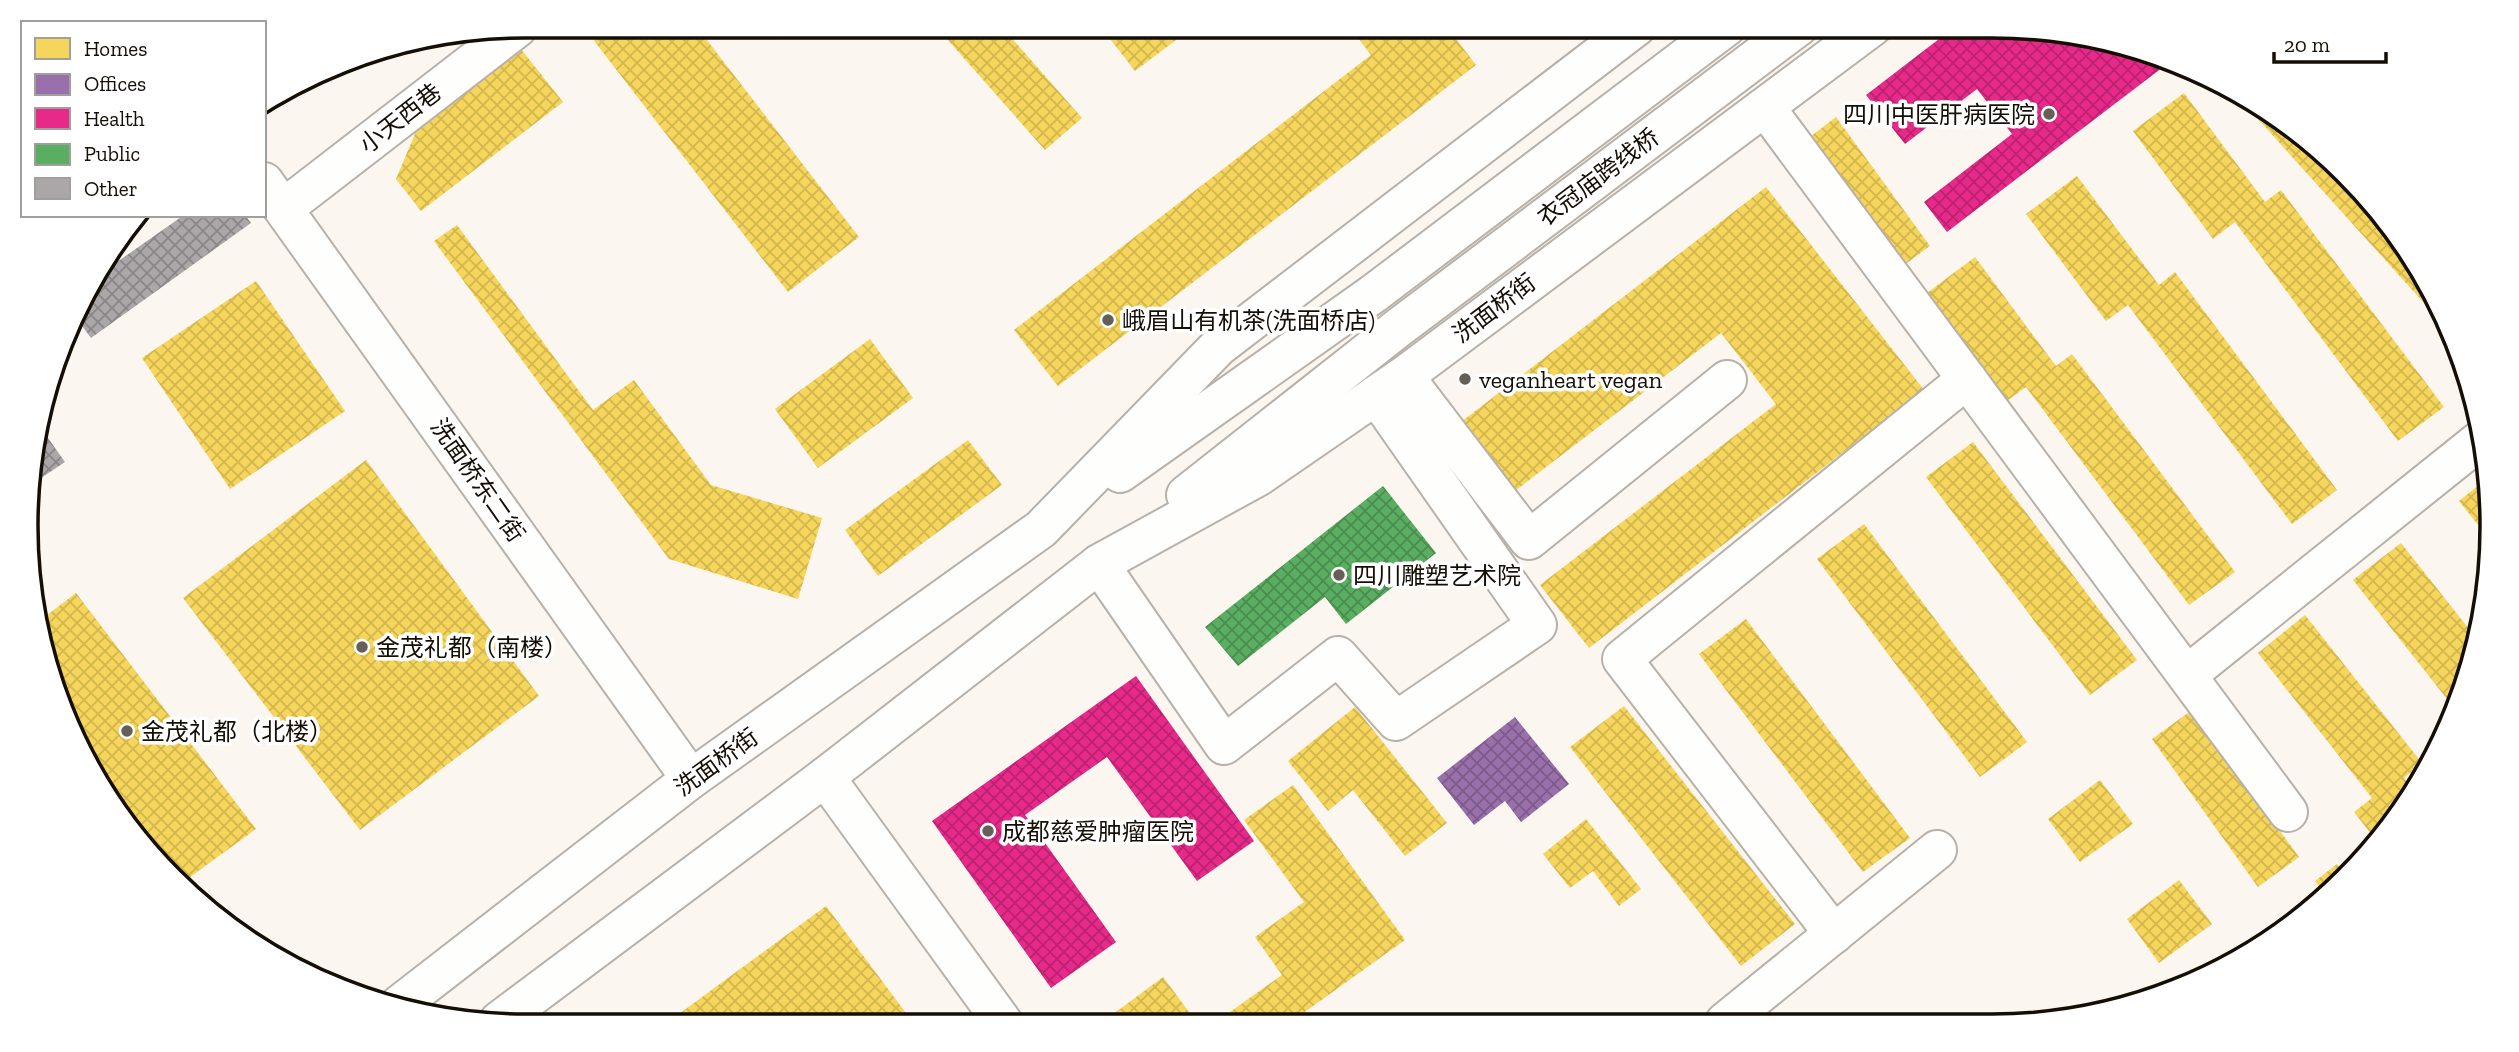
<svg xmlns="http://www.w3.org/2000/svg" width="2519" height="1052" font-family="'Zilla Slab','Noto Sans SC',serif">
  <defs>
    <pattern id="homes-cross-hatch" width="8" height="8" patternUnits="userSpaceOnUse" patternTransform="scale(1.75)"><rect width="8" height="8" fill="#f6d55c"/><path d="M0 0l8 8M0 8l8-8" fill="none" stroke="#d2b64e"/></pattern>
    <pattern id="offices-cross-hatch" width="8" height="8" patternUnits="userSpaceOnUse" patternTransform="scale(1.75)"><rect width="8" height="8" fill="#9970ab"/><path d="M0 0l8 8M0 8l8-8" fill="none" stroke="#7c5a89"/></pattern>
    <pattern id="health-cross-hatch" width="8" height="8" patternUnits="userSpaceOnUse" patternTransform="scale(1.75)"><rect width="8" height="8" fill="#e7298a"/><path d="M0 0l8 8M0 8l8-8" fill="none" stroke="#ba226f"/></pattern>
    <pattern id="public-cross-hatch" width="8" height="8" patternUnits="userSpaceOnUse" patternTransform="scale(1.75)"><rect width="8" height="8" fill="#5aae61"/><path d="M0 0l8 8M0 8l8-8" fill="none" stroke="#498c4e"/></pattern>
    <pattern id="building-cross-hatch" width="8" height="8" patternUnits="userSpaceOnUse" patternTransform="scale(1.75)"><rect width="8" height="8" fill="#aba7a9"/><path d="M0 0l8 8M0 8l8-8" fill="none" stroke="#8a8688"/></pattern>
  </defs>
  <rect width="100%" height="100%" fill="#fbf6f0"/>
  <!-- homes -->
  <g fill="url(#homes-cross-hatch)">
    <polygon points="597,26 696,26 859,237 788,292 588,33"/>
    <polygon points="763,26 790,26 774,40"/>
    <polygon points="962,26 1001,26 1082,118 1045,150 947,39"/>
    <polygon points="1100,26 1171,26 1180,37 1135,71"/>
    <polygon points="1349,26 1446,26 1476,65 1058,386 1014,330 1371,55"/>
    <polygon points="521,49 563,102 421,211 396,179 417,129"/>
    <polygon points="2229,87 2243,93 2323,151 2390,222 2441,305 2452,334"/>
    <polygon points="2184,93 2265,202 2281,190 2444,407 2398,441 2235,222 2213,239 2133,131"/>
    <polygon points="1836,117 1930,246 1900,268 1806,140"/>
    <polygon points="2077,176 2159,285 2175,272 2337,490 2292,524 2128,305 2106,321 2026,214"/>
    <polygon points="1766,187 1924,390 1589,648 1540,585 1776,404 1721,333 1515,491 1461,422"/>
    <polygon points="457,225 593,410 634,380 711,485 822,518 798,599 669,559 434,241"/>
    <polygon points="1975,257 2056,366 2072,354 2235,572 2189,605 2026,387 2004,403 1923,296"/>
    <polygon points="256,281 345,411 230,489 142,358"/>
    <polygon points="870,339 913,398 818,468 775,409"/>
    <polygon points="968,440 1002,485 878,576 845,530"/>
    <polygon points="1973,442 2137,660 2090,695 1926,477"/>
    <polygon points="366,460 539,696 360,830 183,598"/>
    <polygon points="2489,477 2492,494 2490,540 2459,501"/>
    <polygon points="1864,524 2027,742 1980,777 1817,559"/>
    <polygon points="2401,543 2477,639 2466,687 2455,709 2353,580"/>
    <polygon points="76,593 256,829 182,883 93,776 53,687 38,622"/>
    <polygon points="2305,615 2422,763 2404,778 2414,792 2408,804 2375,839 2354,812 2372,798 2258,653"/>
    <polygon points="1746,619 1910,838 1863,872 1699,654"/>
    <polygon points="1624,706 1795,924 1741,966 1570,747"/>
    <polygon points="1355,707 1447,823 1405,856 1353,790 1328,811 1288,761"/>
    <polygon points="2192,710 2299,857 2258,887 2152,739"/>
    <polygon points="2100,780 2133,824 2080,862 2048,819"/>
    <polygon points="1293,785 1405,940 1288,1024 1238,1024 1230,1012 1282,975 1255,937 1304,902 1244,820"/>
    <polygon points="1586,819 1641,889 1619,906 1593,871 1570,888 1543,854"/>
    <polygon points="2337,864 2344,873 2324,894 2315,881"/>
    <polygon points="2179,880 2212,924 2159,963 2127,919"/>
    <polygon points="826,906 915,1025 664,1025"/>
    <polygon points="1163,977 1198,1024 1100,1024"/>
  </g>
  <!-- offices -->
  <polygon fill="url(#offices-cross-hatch)" points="1515,717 1569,784 1521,822 1505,801 1474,825 1437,778"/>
  <!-- health -->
  <g fill="url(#health-cross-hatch)">
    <polygon points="1956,26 1993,26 2154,53 2171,61 1947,232 1924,202 2012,134 1977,89 1905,144 1866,95"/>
    <polygon points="1136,676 1254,841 1197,881 1107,757 1025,815 1116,942 1051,988 932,821"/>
  </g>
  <!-- public -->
  <polygon fill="url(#public-cross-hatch)" points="1383,486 1436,553 1346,624 1325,597 1238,666 1205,627"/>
  <!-- building -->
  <g fill="url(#building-cross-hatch)">
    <polygon points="184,215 245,215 251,223 91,338 77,319 93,276 98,271 100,274"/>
    <polygon points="38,424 65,462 38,480 34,475"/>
  </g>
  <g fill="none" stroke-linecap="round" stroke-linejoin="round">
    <!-- street casing -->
    <g stroke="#b7b1aa" stroke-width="42">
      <g id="street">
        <polyline points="1765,107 2288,812"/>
        <polyline points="264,182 691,779"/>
        <polyline points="284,208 517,28"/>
        <polyline points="1404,376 1529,540 1727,380"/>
        <polyline points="1099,564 1224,745 1338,656 1396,721 1537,625 1376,395"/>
        <polyline points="2187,675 2479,441"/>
        <polyline points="825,777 1004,1024"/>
        <polyline points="1834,934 1622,659 1967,379"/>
        <polyline points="1725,1022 1937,850"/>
      </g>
    </g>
    <!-- primary casing -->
    <g stroke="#b7b1aa" stroke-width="42">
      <g id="primary">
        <polyline points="1120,473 1373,294 1727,26"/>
        <polyline points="1186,495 1398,328 1799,26"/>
        <polyline points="399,1005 691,779 1041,529 1218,347 1637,26"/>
        <polyline points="499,1021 825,777 1099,564 1259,476 1404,376 1873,26"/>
      </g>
    </g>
    <!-- street -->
    <use href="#street" stroke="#fefefd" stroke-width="38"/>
    <!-- primary -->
    <use href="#primary" stroke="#fefefd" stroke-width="38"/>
  </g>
  <!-- markers -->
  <g fill="#655f57" stroke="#fff" stroke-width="2.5">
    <circle cx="2049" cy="114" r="7"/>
    <circle cx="1108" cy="320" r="7"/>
    <circle cx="1465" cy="379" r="7"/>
    <circle cx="1339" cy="575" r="7"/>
    <circle cx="362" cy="647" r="7"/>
    <circle cx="127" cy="731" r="7"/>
    <circle cx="988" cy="831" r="7"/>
  </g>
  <g text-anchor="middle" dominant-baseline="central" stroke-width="7" stroke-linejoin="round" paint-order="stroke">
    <!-- poi labels -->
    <g font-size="24" fill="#140e05" stroke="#fff" text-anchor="start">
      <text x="2035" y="114" text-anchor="end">四川中医肝病医院</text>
      <text x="1122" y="320">峨眉山有机茶(洗面桥店)</text>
      <text x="1479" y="379">veganheart vegan</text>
      <text x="1353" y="575">四川雕塑艺术院</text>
      <text x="376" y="647">金茂礼都（南楼）</text>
      <text x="141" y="731">金茂礼都（北楼）</text>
      <text x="1002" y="831">成都慈爱肿瘤医院</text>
    </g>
    <!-- street labels -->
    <g font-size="24" fill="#140e05" stroke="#fff">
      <text transform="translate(400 118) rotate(-38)">小天西巷</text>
      <text transform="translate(1598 177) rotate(-37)">衣冠庙跨线桥</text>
      <text transform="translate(1494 308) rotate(-37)">洗面桥街</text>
      <text transform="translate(478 480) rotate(55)">洗面桥东二街</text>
      <text transform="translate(716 762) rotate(-36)">洗面桥街</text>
    </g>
  </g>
  <!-- crop -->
  <path d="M0 0H2519V1052H0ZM526 38H1992A488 488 0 0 1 2480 526V526A488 488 0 0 1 1992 1014H526A488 488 0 0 1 38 526V526A488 488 0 0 1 526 38Z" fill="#fff" fill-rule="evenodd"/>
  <path fill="none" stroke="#140e05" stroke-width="3.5" d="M526 38H1992A488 488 0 0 1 2480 526V526A488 488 0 0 1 1992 1014H526A488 488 0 0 1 38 526V526A488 488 0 0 1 526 38Z"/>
  <!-- legend -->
  <rect x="21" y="21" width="245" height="196" fill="#ffffff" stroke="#a19f9b" stroke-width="2"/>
  <rect x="35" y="38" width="35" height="21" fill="#f6d55c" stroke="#a19f9b" stroke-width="2"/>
  <text x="84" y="56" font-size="21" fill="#140e05">Homes</text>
  <rect x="35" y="74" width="35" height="21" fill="#9970ab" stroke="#a19f9b" stroke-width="2"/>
  <text x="84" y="91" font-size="21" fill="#140e05">Offices</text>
  <rect x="35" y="108" width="35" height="21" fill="#e7298a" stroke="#a19f9b" stroke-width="2"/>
  <text x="84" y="126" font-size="21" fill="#140e05">Health</text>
  <rect x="35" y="144" width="35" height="21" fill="#5aae61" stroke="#a19f9b" stroke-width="2"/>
  <text x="84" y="161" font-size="21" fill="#140e05">Public</text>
  <rect x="35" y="178" width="35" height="21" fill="#aba7a9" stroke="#a19f9b" stroke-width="2"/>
  <text x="84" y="196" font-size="21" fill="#140e05">Other</text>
  <!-- scale -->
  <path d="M2274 52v10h112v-10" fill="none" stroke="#140e05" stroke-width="3.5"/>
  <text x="2284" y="52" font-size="21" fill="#140e05" stroke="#ffffff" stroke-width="5" paint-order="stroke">20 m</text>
</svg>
